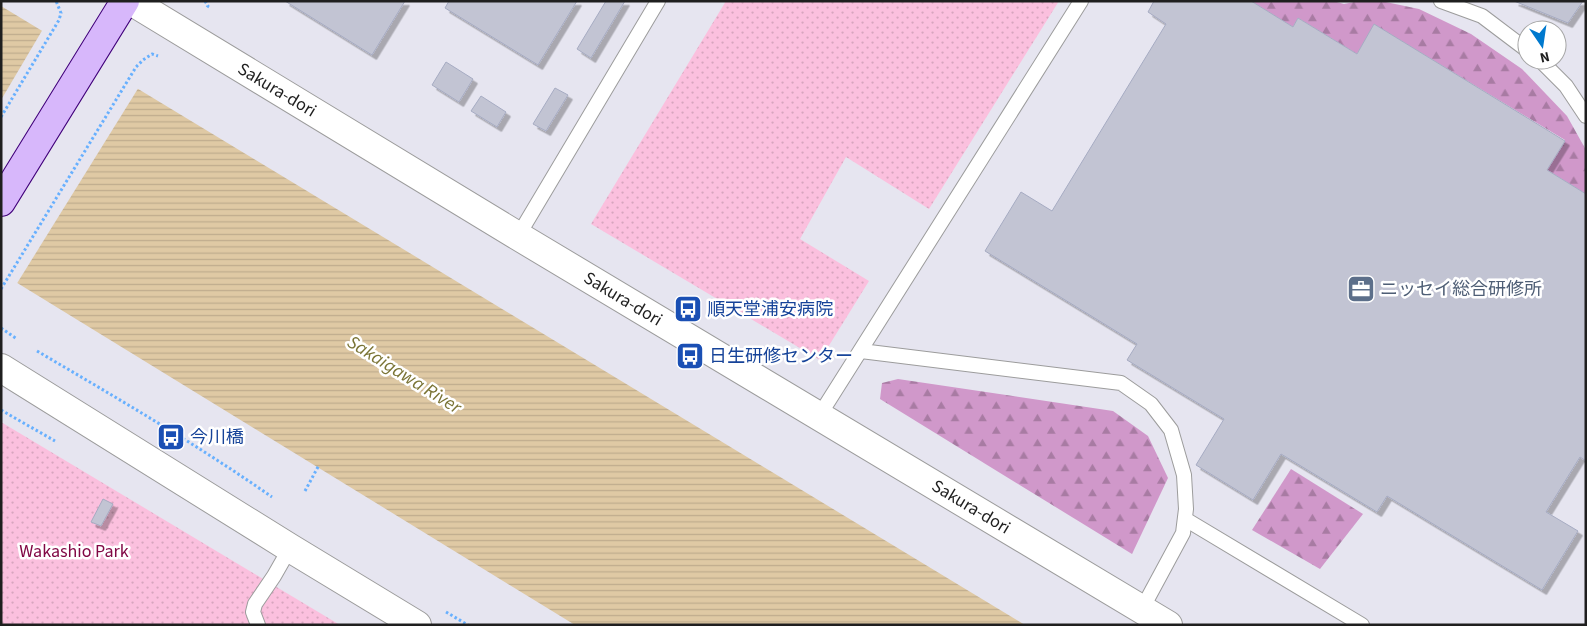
<svg xmlns="http://www.w3.org/2000/svg" width="1587" height="626" font-family="'Source Sans 3','Noto Sans JP',sans-serif">
  <defs>
    <pattern id="forest-firs" width="22" height="20" patternUnits="userSpaceOnUse" patternTransform="scale(1.25)"><rect width="22" height="20" fill="#d098ca"/><path d="M5 1l3.5 6h-7zM16 11l3.5 6h-7z" fill="#a87ba3"/></pattern>
    <pattern id="park-dots" width="8" height="8" patternUnits="userSpaceOnUse" patternTransform="scale(1.25)"><rect width="8" height="8" fill="#fbc0de"/><path d="M2 2h.1M6 6h.1" fill="none" stroke="#d7a5be" stroke-width="1.8" stroke-linecap="round"/></pattern>
    <pattern id="water-rules" width="6" height="5" patternUnits="userSpaceOnUse" patternTransform="scale(1.25)"><rect width="6" height="5" fill="#dfc9a4"/><path d="M0 2.5h6" fill="none" stroke="#bfac8d"/></pattern>
    <filter id="shadow"><feDropShadow dx="4.5" dy="4.5" stdDeviation="0" flood-color="#0004"/></filter>
  </defs>
  <rect width="100%" height="100%" fill="#e6e5f0"/>
  <!-- forest -->
  <g fill="url(#forest-firs)">
    <polygon points="1251,1 1333,1 1344,4 1359,1 1381,1 1419,9 1471,34 1522,69 1567,116 1586,150 1586,194 1547,170 1565,140 1375,25 1357,54 1298,18 1293,27"/>
    <polygon points="898,379 1113,411 1148,436 1168,478 1132,554 880,399 882,383"/>
    <polygon points="1291,469 1363,514 1320,569 1252,530"/>
  </g>
  <!-- park -->
  <g fill="url(#park-dots)">
    <polygon points="726,1 1059,1 929,209 846,157 800,239 869,281 820,360 591,224"/>
    <polygon points="1,422 340,625 1,625"/>
  </g>
  <!-- water -->
  <polygon fill="url(#water-rules)" points="1,6 1025,625 575,625 1,273"/>
  <!-- pier -->
  <polygon fill="#e6e5f0" points="43,29 139,87 16,285 1,276 1,100"/>
  <!-- building -->
  <g fill="#c2c4d3" stroke="#a6abc2" filter="url(#shadow)">
    <polygon points="285,1 405,1 372,55"/>
    <polygon points="449,1 577,1 538,65 445,8"/>
    <polygon points="606,1 625,1 591,58 577,49"/>
    <polygon points="1154,1 1251,1 1293,27 1298,18 1357,54 1374,24 1565,141 1547,170 1586,194 1586,461 1580,457 1546,512 1578,531 1542,590 1387,496 1377,512 1281,454 1253,500 1196,465 1224,419 1127,360 1137,344 985,251 1021,192 1052,211 1166,24 1148,12"/>
    <polygon points="1514,1 1583,1 1568,23"/>
    <polygon points="446,62 473,79 459,102 432,85"/>
    <polygon points="555,88 568,95 546,131 533,124"/>
    <polygon points="481,96 506,112 497,127 471,111"/>
    <polygon points="103,499 113,504 101,526 91,522"/>
  </g>
  <g fill="none" stroke-linecap="round" stroke-linejoin="round">
    <!-- service casing -->
    <g stroke="#9c9c9c" stroke-width="16">
      <g id="service">
        <polyline points="1441,1 1482,16 1527,50"/>
        <polyline points="1540,60 1566,86 1586,116"/>
        <polyline points="518,236 658,1"/>
        <polyline points="861,351 1121,383 1151,404 1171,430 1184,475 1186,509 1183,533 1142,609"/>
        <polyline points="819,416 1081,1"/>
        <polyline points="1185,519 1362,625"/>
        <polyline points="258,625 253,612 255,604 274,576 290,548"/>
      </g>
    </g>
    <!-- tertiary casing -->
    <g stroke="#9c9c9c" stroke-width="30">
      <g id="tertiary">
        <polyline points="131,1 518,236 1168,625"/>
        <polyline points="1,368 290,548 417,625"/>
      </g>
    </g>
    <!-- secondary casing -->
    <g stroke="#40017a" stroke-width="30">
      <polyline id="secondary" points="1,202 125,1"/>
    </g>
    <!-- path -->
    <g stroke="#68b0fe" stroke-width="3" stroke-dasharray="2.5 2.5" stroke-linecap="butt">
      <polyline points="205,1 208,6 206,9"/>
      <polyline points="1,117 59,20 61,13 56,1"/>
      <polyline points="1,289 136,67 143,60 152,54 158,56"/>
      <polyline points="1,328 17,339"/>
      <path d="M37,351c80,47 159,93 235,146"/>
      <polyline points="1,410 55,441"/>
      <polyline points="305,491 319,465"/>
      <polyline points="446,612 468,625"/>
    </g>
    <!-- service -->
    <use href="#service" stroke="#fff" stroke-width="14"/>
    <!-- tertiary -->
    <use href="#tertiary" stroke="#fff" stroke-width="28"/>
    <!-- secondary -->
    <use href="#secondary" stroke="#d7b7fb" stroke-width="28"/>
  </g>
  <!-- icons -->
  <defs>
    <g id="office-square" transform="scale(1.4375)"><rect x="-9" y="-9" width="18" height="18" rx="4" fill="#5c6f8a" stroke="#fff"/><path d="M-6-3h4V-5.5h4V-3h4V5H-6ZM-1-4.5V-3h2v-1.5ZM-6 0V1H6V0Z" fill="#fff"/></g>
    <g id="bus-square" transform="scale(1.4375)"><rect x="-9" y="-9" width="18" height="18" rx="4" fill="#1a4fb4" stroke="#fff"/><path d="M-5-6H5V4H4V6H2V4H-2V6H-4V4H-5ZM-3.5-4V0h7V-4ZM-3.5 1.2v1.5H-2V1.2ZM2 1.2v1.5H3.5V1.2Z" fill="#fff"/></g>
  </defs>
  <g fill-rule="evenodd">
    <use href="#office-square" x="1361" y="289"/>
    <use href="#bus-square" x="688" y="309"/>
    <use href="#bus-square" x="690" y="356"/>
    <use href="#bus-square" x="171" y="437"/>
  </g>
  <g text-anchor="middle" dominant-baseline="central" stroke-width="5" stroke-linejoin="round" paint-order="stroke">
    <!-- street labels -->
    <g font-size="18" fill="#1f1f1f" stroke="#fff">
      <text transform="translate(277 90) rotate(31)">Sakura-dori</text>
      <text transform="translate(623 299) rotate(31)">Sakura-dori</text>
      <text transform="translate(971 507) rotate(31)">Sakura-dori</text>
    </g>
    <!-- service labels -->
    <g font-size="18" fill="#4e5e75" stroke="#fff" text-anchor="start">
      <text x="1380" y="289">ニッセイ総合研修所</text>
    </g>
    <!-- transit labels -->
    <g font-size="18" fill="#164399" stroke="#fff" text-anchor="start">
      <text x="707" y="309">順天堂浦安病院</text>
      <text x="709" y="356">日生研修センター</text>
      <text x="190" y="437">今川橋</text>
    </g>
    <!-- park labels -->
    <g font-size="18" fill="#810845" stroke="#fff">
      <text x="74" y="551">Wakashio Park</text>
    </g>
    <!-- water labels -->
    <g font-size="19" font-style="italic" fill="#7a7435" stroke="#fff">
      <text transform="translate(404 375) rotate(32)">Sakaigawa River</text>
    </g>
  </g>
  <!-- border -->
  <rect width="1587" height="626" fill="none" stroke="#1f1f1f" stroke-width="5"/>
  <!-- north arrow -->
  <g transform="translate(1542 45) rotate(167)"><circle r="24" fill="#ffffff" stroke="#a5a5a5"/>
  <path d="M0-4L9 19L0 12L-9 19Z" fill="#0079ce"/>
  <text y="-8" font-size="14" font-weight="bold" text-anchor="middle" fill="#1f1f1f">N</text>
  </g>
</svg>
